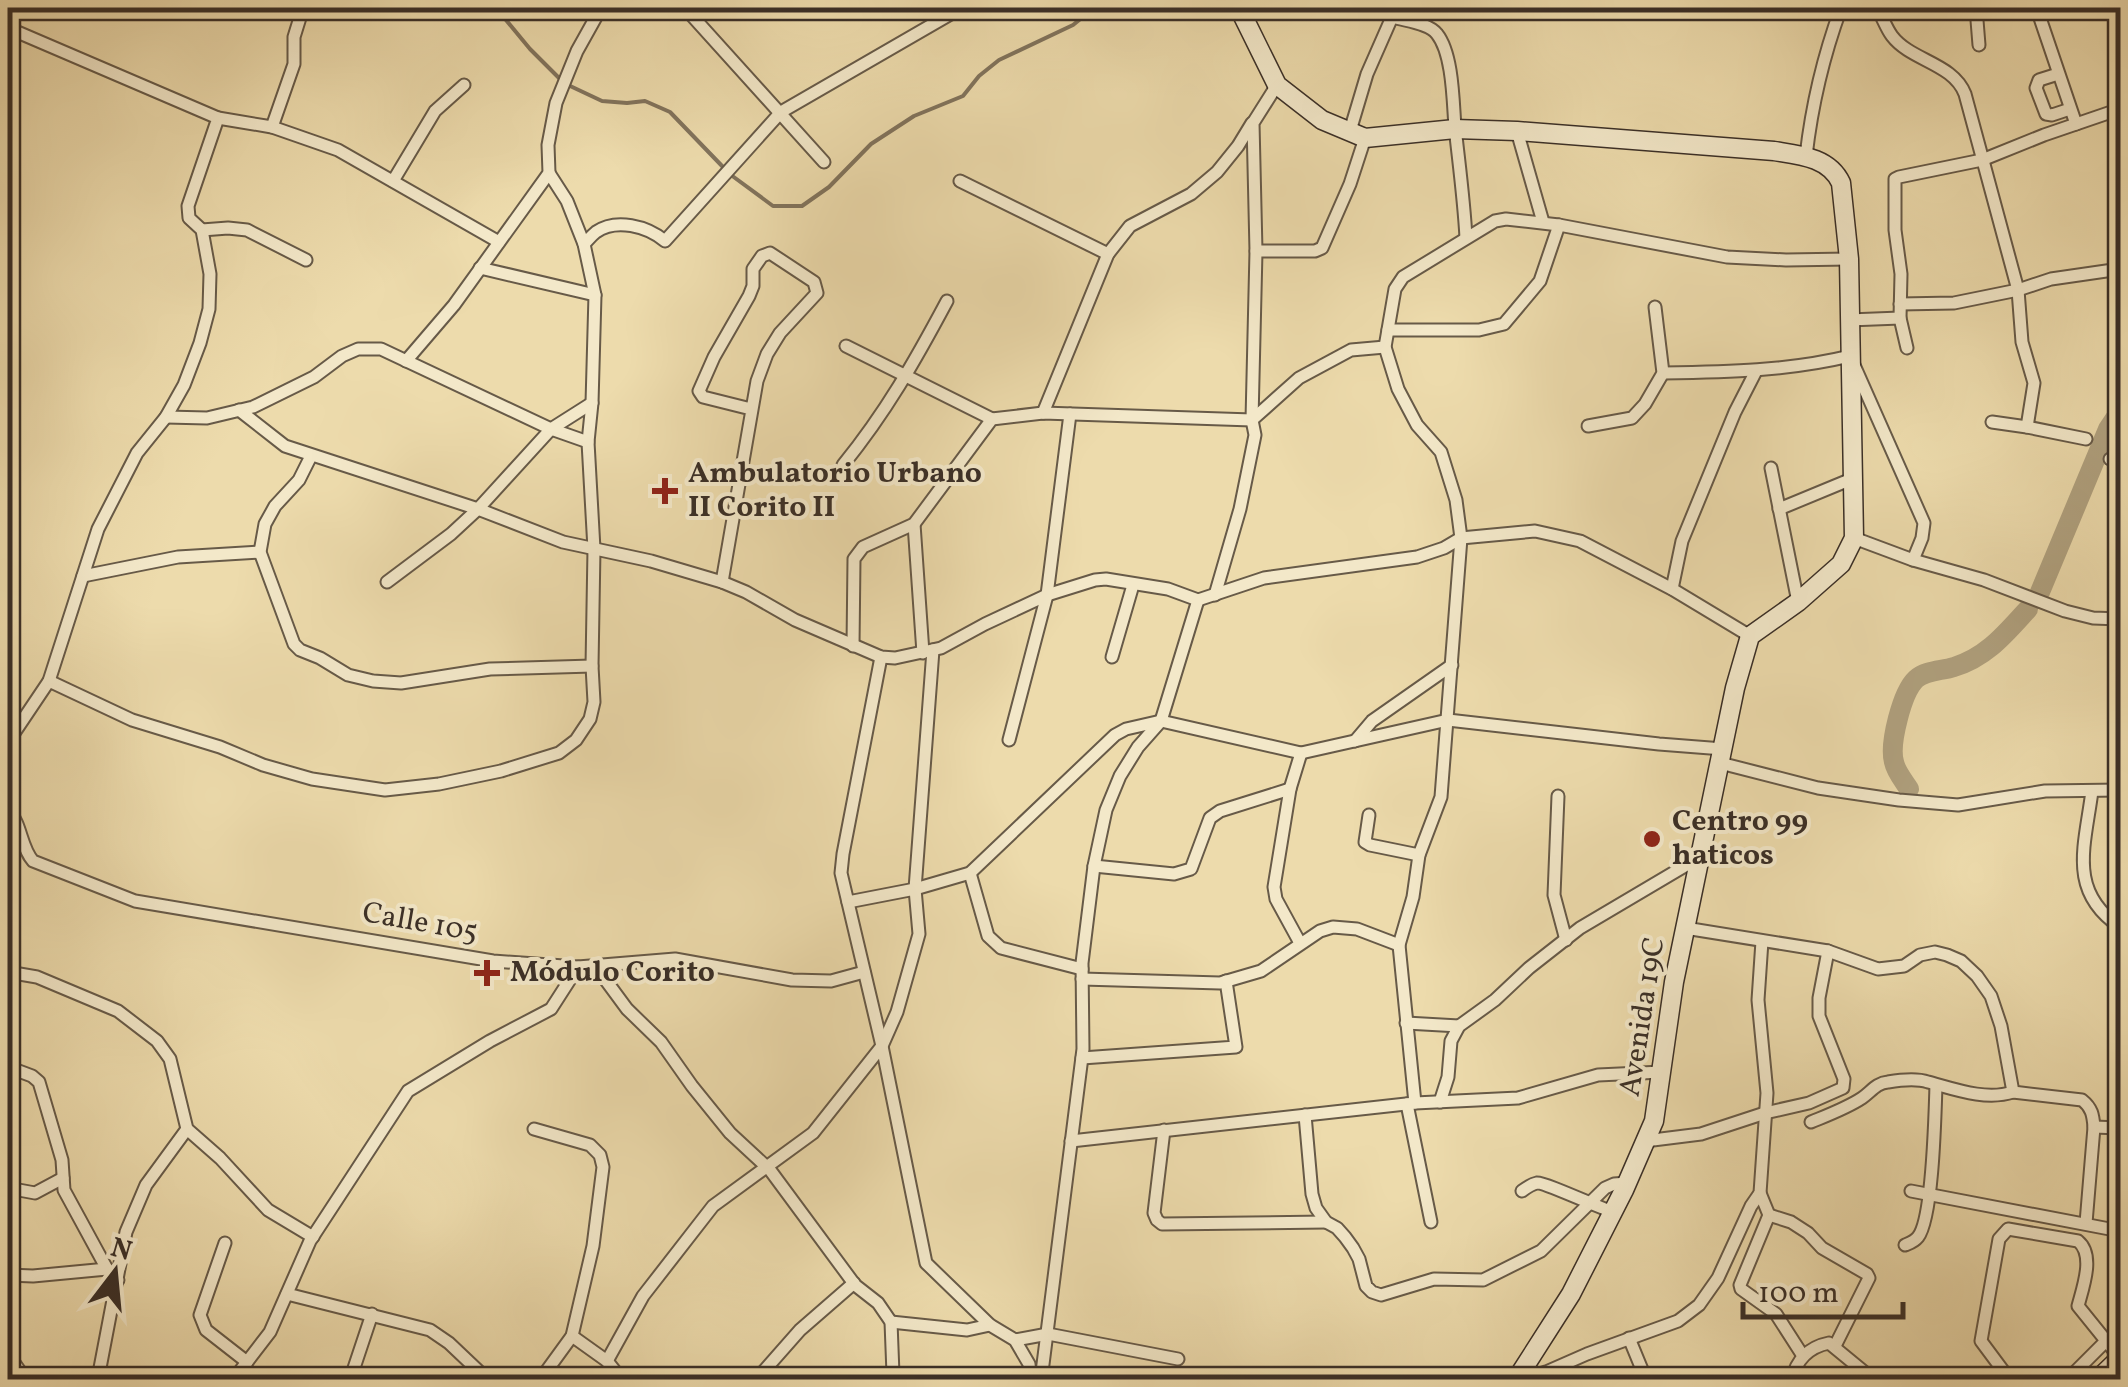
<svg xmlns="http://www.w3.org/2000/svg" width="2128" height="1387" font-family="Vollkorn,serif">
  <rect width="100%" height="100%" fill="#eddbac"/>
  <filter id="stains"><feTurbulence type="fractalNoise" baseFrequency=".002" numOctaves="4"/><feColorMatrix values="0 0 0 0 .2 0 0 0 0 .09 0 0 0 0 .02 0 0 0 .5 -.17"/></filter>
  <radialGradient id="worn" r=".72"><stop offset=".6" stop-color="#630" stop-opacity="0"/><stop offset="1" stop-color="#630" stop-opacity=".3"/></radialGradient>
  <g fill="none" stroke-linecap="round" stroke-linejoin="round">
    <!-- stream -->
    <g stroke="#81735c" stroke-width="4">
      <polyline points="496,8 530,49 561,80"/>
      <polyline points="568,85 602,101 627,103 645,101 670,112 723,167"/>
      <polyline points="731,175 773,206 802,206 829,187 871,144 914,116 963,96 979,76 999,60 1073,25 1094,8"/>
    </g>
    <!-- river -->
    <g stroke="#b0a17f" stroke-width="20">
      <polyline points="2040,592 2108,429 2120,411"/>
      <path d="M1909,789c-5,-8 -13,-17 -15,-27 -5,-18 8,-70 22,-83 10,-9 26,-8 38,-12 33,-10 52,-34 74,-58"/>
    </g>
    <!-- street casing -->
    <g stroke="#675a48" stroke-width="15">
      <g id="street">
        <polyline points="685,8 824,162"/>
        <path d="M1877,8c5,8 9,20 15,28 19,25 61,27 73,58l53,196 4,52 12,41 -7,44 -35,-5"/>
        <polyline points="1976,8 1979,45"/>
        <polyline points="2048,8 2041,12 2040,18 2076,124"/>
        <path d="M1393,17c12,4 36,6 44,17 16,20 16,68 18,93 4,37 9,73 11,111"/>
        <polyline points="8,28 218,118 188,206 189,218 202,230 210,274 209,309 200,343 184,385 166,417 137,453 98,529 49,681 8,742"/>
        <polyline points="2058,74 2039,80 2036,88 2046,114 2052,115 2070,109"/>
        <polyline points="218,118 272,127 338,150 499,242"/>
        <polyline points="272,127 294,64 294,37 303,8"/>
        <polyline points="1350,131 1367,74 1396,8"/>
        <polyline points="1517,131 1543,222"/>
        <path d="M1806,156c6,-52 17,-99 35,-148"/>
        <polyline points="393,181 435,111 464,85"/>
        <polyline points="960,181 1108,254"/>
        <polyline points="202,230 228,228 247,230 306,260"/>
        <path d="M584,244c4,-4 7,-8 12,-12 20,-14 51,-6 69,9l116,-129 180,-104"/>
        <polyline points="1256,251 1315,251 1322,248 1350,184 1365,138"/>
        <polyline points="480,268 595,295"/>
        <polyline points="1900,304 1954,303 2018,290 2051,279 2120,269"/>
        <polyline points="1849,320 1900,318"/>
        <polyline points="1388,330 1479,330 1504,324 1540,281 1559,225"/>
        <polyline points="846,346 992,419"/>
        <polyline points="1907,348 1900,318 1901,274 1895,230 1895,179 1899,177 1982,160 2044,135 2120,109"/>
        <polyline points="406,361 454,305 549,173 548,145 556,103 577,51 601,8"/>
        <path d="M1663,373c64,-1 125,-2 187,-17l74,167 -2,15 -9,22"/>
        <polyline points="239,410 285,446 478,509 563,542 651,561 722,582 746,592 795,620 881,657 895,658 941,648 985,624 1047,595 1095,580 1106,579 1168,589 1198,600 1264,578 1417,557 1444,548 1461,538 1535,531 1580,541 1672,589 1750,636"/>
        <polyline points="1043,413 1108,254 1130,226 1191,194 1217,172 1238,146 1252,123"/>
        <polyline points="166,417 207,418 253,407 314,377 342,356 358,349 381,349 551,429 588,442"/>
        <polyline points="1588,426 1632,418 1645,404 1663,373 1655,307"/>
        <polyline points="2027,427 2086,439"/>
        <polyline points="311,456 299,480 275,506 265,524 260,552 294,644 300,650 320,658 348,675 373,681 401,683 490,669 592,666"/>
        <polyline points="2110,459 2120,459"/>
        <path d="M843,465c43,-53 72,-104 104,-164"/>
        <polyline points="1771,468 1798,602"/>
        <polyline points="1779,509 1854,478"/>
        <polyline points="914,524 923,653"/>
        <polyline points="1854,538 1913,560 1984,580 2065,611 2093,618 2120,619"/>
        <polyline points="83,576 178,557 260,552"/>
        <polyline points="387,582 451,534 478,509 551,429 592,403"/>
        <polyline points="722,582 757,381 767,354 780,333 817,293 814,282 770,253 762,256 753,269 753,286 749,296 714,357 699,391 703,397 751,409"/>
        <polyline points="1672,589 1682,541 1735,412 1756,371"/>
        <polyline points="1215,595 1240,509 1255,435 1252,420 1256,251 1253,123 1277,85"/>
        <polyline points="853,646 854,559 863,547 914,524 992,419 1043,413 1252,420 1299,378 1351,350 1385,347"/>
        <polyline points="881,657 843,854 841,873 882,1046 926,1263 990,1325 1015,1340 1029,1364 1031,1380"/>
        <polyline points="1112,657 1133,585"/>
        <polyline points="49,681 132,720 220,747 263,765 312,779 385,790 439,784 501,771 559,753 576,740 590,719 594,702 592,666 594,549 588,442 592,403 595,295 584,244 567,201 549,173"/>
        <polyline points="1009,740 1047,595 1070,414"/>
        <polyline points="1355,741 1372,721 1452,665"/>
        <polyline points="1720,763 1818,788 1899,800 1958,805 2045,791 2120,790"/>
        <path d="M2092,791c-7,55 -25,100 28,136"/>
        <polyline points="1558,796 1554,895 1566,940"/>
        <path d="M8,810c14,14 12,36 25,51l102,40 358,60 85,6 97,-8 117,21 39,1 33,-9"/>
        <polyline points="1369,815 1365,842 1370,845 1419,855"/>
        <polyline points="1094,866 1174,874 1191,869 1210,818 1220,811 1290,789"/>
        <polyline points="970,873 988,936 1001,948 1082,969"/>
        <polyline points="848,902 915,889 970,873 1115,735 1126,729 1161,721 1301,753 1448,720 1659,744 1723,749"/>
        <path d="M1685,928l143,23 50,18 26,-3 16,-11 15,-3 12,3 14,6 16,15 14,20 10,30 12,66 69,8c10,8 11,15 12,27l-8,96"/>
        <polyline points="1300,943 1276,899 1274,887 1290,789 1301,753"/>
        <polyline points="596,967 627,1009 661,1042 692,1086 730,1133 770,1170 855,1285 878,1303 891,1322 893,1374 898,1380"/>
        <polyline points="8,972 37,977 118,1011 157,1041 170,1059 187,1129 220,1158 268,1210 313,1237"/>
        <polyline points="1082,979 1220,983 1261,971 1320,931 1333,927 1357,929 1399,945"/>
        <polyline points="1406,1023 1459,1026"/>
        <polyline points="1082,1058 1236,1047 1226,981"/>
        <polyline points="8,1067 32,1076 39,1082 62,1160 64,1190 107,1269 118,1280"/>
        <polyline points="1440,1102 1448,1077 1451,1041 1459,1026 1495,1000 1529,968 1580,928 1700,857"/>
        <polyline points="1415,1103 1399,945 1413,897 1419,855 1441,797 1461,538 1456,500 1441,452 1417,425 1398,389 1385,347 1395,289 1403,277 1495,221 1506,219 1559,225 1727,257 1786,260 1849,259"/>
        <polyline points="1407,1104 1431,1222"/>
        <polyline points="1305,1115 1312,1194 1316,1208 1326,1222 1337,1228 1345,1237 1353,1248 1359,1259 1366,1286 1372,1292 1381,1295 1434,1279 1483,1280 1541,1251 1605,1188 1614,1184 1627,1183"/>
        <path d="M1811,1122c17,-7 36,-14 51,-24 9,-6 14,-15 26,-16 12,-2 28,-4 40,0 26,7 58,19 85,10"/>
        <polyline points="2094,1127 2120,1128"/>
        <polyline points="534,1129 590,1145 600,1155 603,1167 593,1246 572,1336 540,1380"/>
        <polyline points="1164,1130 1154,1213 1157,1220 1162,1224 1326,1222"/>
        <polyline points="1071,1141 1415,1103 1518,1098 1598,1075 1662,1072"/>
        <polyline points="1645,1141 1701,1134 1765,1113 1809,1103 1843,1088 1844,1079 1819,1016 1819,998 1828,951"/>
        <polyline points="8,1188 35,1193 63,1178"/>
        <path d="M1522,1191c4,-3 10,-7 15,-8 7,-1 63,25 76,29"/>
        <polyline points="1911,1191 2120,1231"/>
        <polyline points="1760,1193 1769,1215 1740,1285 1741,1289 1776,1314 1803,1356"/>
        <polyline points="1769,1215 1791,1222 1808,1233 1822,1248 1867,1274 1869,1278 1835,1346"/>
        <polyline points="225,1243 200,1315 206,1330 247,1362"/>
        <path d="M1905,1245c5,-2 9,-3 13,-8 15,-19 17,-123 18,-152"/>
        <polyline points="8,1275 33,1276 107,1269"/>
        <polyline points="287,1294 430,1330 449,1343 488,1380"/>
        <polyline points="891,1322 967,1330 990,1325"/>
        <polyline points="572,1336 607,1361 622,1380"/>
        <polyline points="1629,1338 1643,1372 1641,1380"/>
        <polyline points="1015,1340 1048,1334 1178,1359"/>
        <polyline points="8,1354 26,1380"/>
        <polyline points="607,1361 643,1296 713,1206 813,1133 882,1046 897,1012 919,934 915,889 933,650"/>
        <polyline points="101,1380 100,1368 126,1232 146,1185 187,1129"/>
        <polyline points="233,1380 270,1332 310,1241 408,1091 490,1041 551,1009 578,967"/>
        <polyline points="350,1380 372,1314"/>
        <polyline points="756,1380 800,1330 854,1283"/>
        <polyline points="1041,1380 1083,1049 1082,963 1094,866 1106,810 1120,776 1138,747 1161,721 1198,600"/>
        <polyline points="1521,1380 1546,1372 1587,1354 1678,1321 1699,1305 1718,1278 1751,1206 1760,1193 1767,1093 1758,1000 1762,941"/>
        <path d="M1792,1380c4,-20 17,-33 37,-37l45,37"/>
        <path d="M2010,1380l-29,-39 18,-102 9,-10 70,12c17,14 5,46 0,65l42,52"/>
        <polyline points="2067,1380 2106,1341"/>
      </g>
    </g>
    <!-- secondary casing -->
    <g stroke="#3a2f27" stroke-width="21">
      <g id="secondary">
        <path d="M1239,8l38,77 45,35 43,18 90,-9 62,2 257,20c25,4 55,6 67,32l8,76 5,279 -13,26 -43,38 -48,34 -15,52 -61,294 -20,139 -30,69 -53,104 -55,86"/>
        <polyline points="8,14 8,8"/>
        <polyline points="2097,1380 2120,1358"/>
      </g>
    </g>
    <!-- street -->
    <use href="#street" stroke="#f3e8c9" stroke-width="11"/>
    <!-- secondary -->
    <use href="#secondary" stroke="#f3e8c9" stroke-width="18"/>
  </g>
  <!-- markers -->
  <g fill="#8f2418" stroke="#f3e8c9" stroke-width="4">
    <path d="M660 476h10v10h10v10h-10v10h-10v-10h-10v-10h10z"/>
    <circle cx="1652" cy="839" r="10"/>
    <path d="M482 958h10v10h10v10h-10v10h-10v-10h-10v-10h10z"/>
  </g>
  <g text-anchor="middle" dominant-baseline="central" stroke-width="8" stroke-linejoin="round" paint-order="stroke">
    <!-- poi labels -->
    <g font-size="30" font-weight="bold" fill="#3a2f27" stroke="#f3e8c9" text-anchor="start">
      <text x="688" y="474">Ambulatorio Urbano<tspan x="688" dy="34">II Corito II</tspan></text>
      <text x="1672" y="822">Centro 99<tspan x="1672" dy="34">haticos</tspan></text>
      <text x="510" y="973">Módulo Corito</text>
    </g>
    <!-- street labels -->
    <g font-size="30" fill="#3a2f27" stroke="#f3e8c9">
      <text transform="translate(420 923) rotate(10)">Calle 105</text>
      <text transform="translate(1643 1017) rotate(-81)">Avenida 19C</text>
    </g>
  </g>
  <!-- margin -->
  <rect width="2128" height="1387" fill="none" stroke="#eddbac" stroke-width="40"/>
  <rect x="10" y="10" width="2108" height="1367" fill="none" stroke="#3a2f27" stroke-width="5"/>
  <rect x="20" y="20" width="2088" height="1347" fill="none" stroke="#3a2f27" stroke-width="2.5"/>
  <!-- north arrow -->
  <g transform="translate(115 1272) rotate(16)" stroke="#f3e8c9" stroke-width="8" paint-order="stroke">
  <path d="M0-8L18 38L0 25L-18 38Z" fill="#3a2f27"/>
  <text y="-15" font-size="28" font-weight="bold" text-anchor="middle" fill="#3a2f27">N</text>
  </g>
  <!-- scale -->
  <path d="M1743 1302v15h160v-15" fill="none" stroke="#3a2f27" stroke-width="5"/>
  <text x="1758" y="1302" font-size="30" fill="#3a2f27" stroke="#f3e8c9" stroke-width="8" paint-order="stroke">100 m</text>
  <rect width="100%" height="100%" filter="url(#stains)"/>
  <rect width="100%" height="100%" fill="url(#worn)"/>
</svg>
